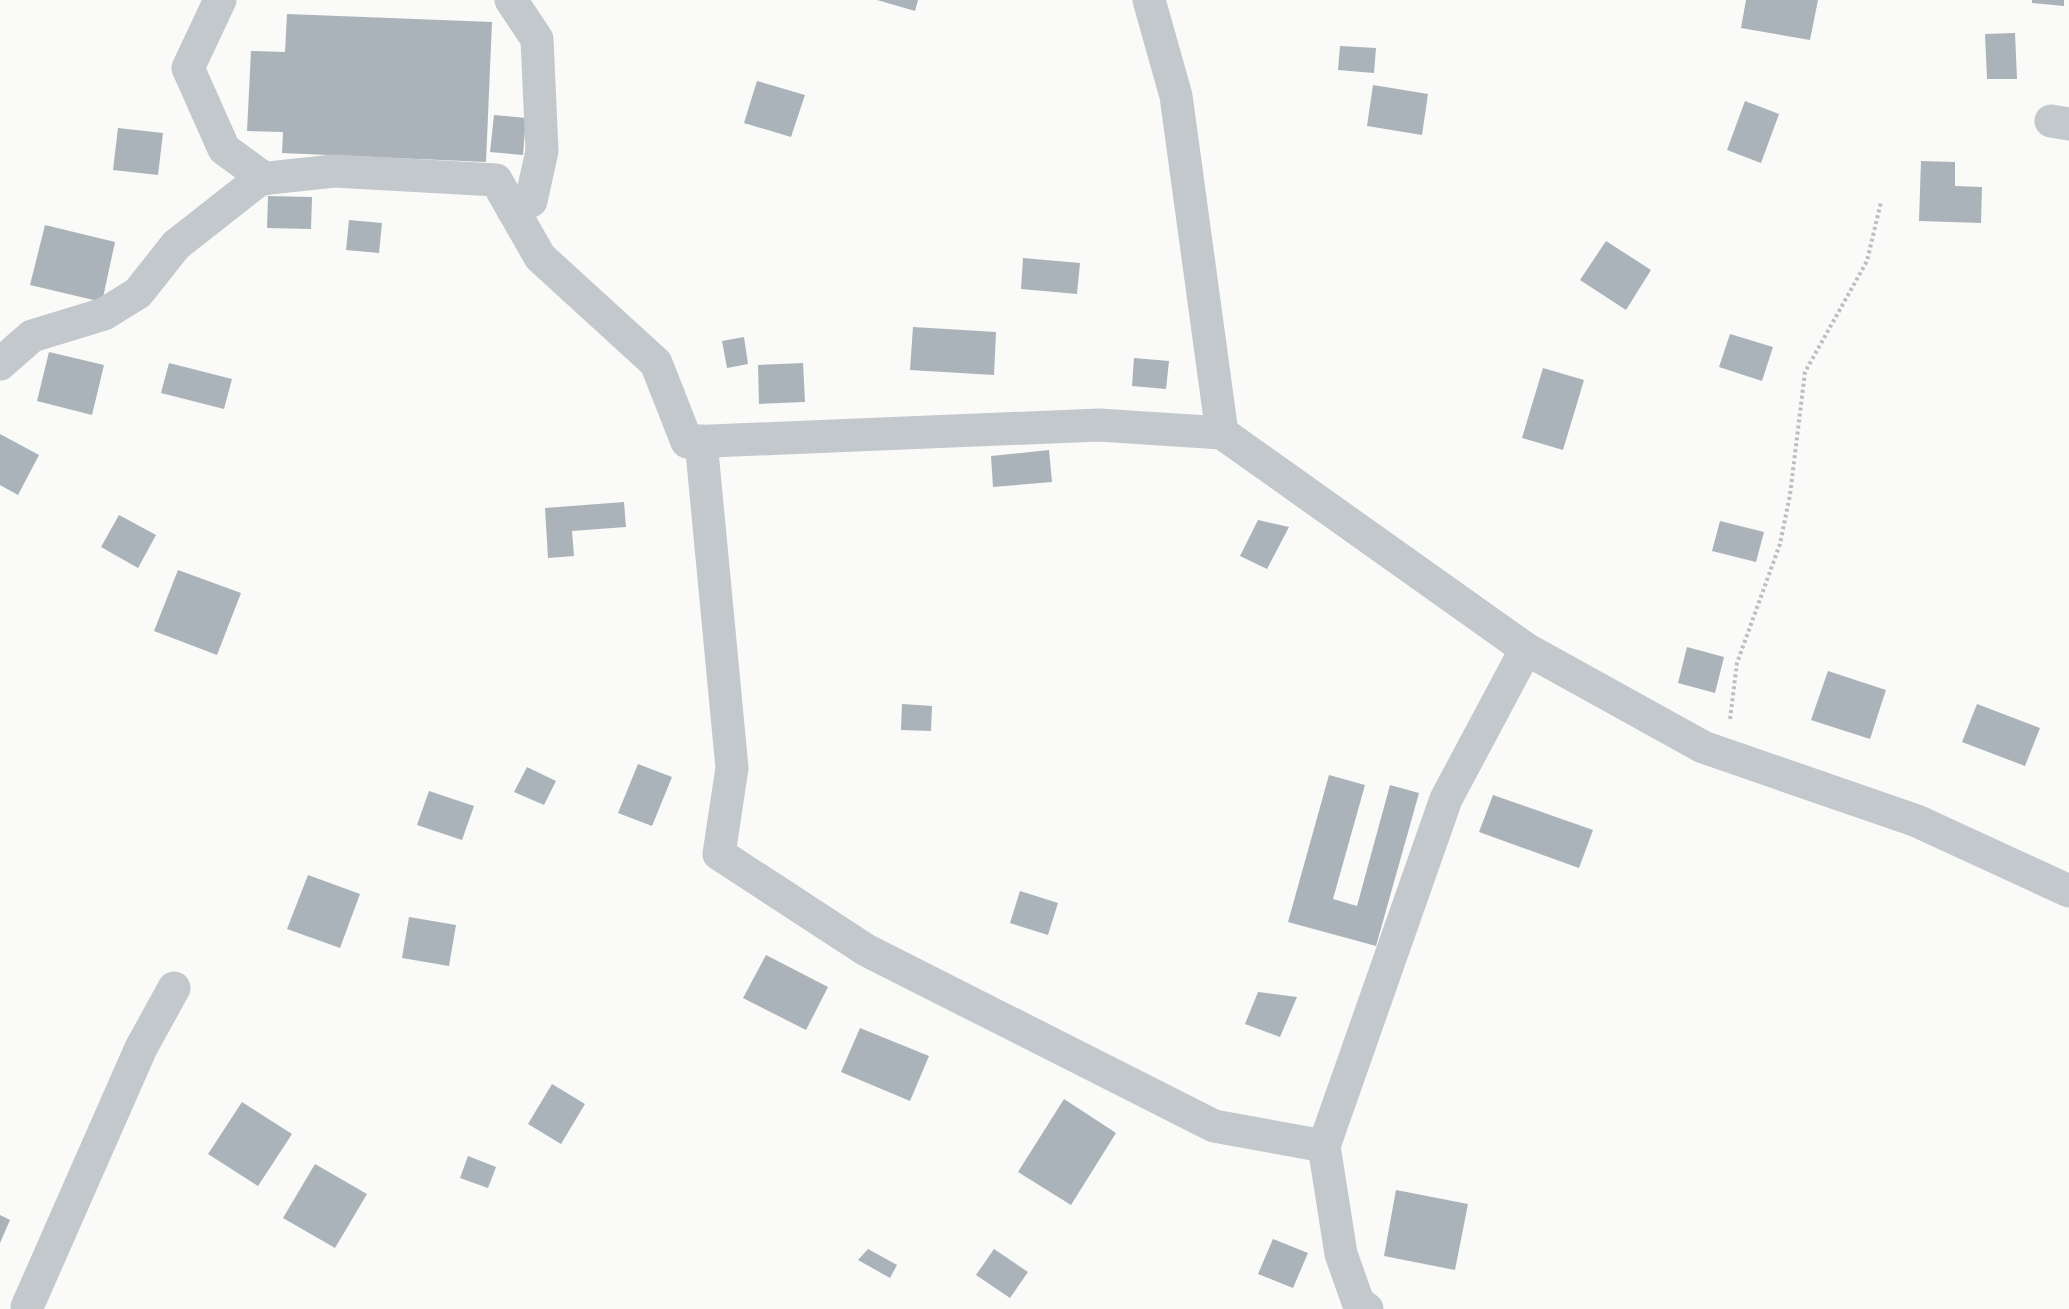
<svg xmlns="http://www.w3.org/2000/svg" width="2069" height="1309" font-family="'Titillium Web',sans-serif">
  <rect width="100%" height="100%" fill="#fafaf8"/>
  <!-- building -->
  <g fill="#aab3b9">
    <polygon points="877,0 918,0 915,11"/>
    <polygon points="1746,0 1818,0 1810,40 1741,28"/>
    <polygon points="2032,0 2064,0 2064,6 2032,3"/>
    <polygon points="287,14 492,22 486,162 282,153 283,132 247,131 251,51 285,52"/>
    <polygon points="2015,33 2017,79 1987,79 1985,34"/>
    <polygon points="1340,46 1376,48 1374,73 1338,70"/>
    <polygon points="757,81 805,95 791,137 744,123"/>
    <polygon points="1373,85 1428,94 1422,135 1367,126"/>
    <polygon points="1745,101 1779,114 1761,163 1727,150"/>
    <polygon points="494,115 526,118 523,155 490,152"/>
    <polygon points="118,128 163,133 158,175 113,170"/>
    <polygon points="1921,161 1955,162 1955,186 1982,187 1981,223 1919,221"/>
    <polygon points="268,196 312,197 311,229 267,228"/>
    <polygon points="349,220 382,223 379,253 346,250"/>
    <polygon points="45,225 115,242 102,302 30,285"/>
    <polygon points="1606,241 1651,270 1626,310 1580,280"/>
    <polygon points="1023,258 1080,263 1077,294 1021,289"/>
    <polygon points="913,327 996,332 994,375 910,370"/>
    <polygon points="1730,334 1773,347 1762,381 1719,367"/>
    <polygon points="744,337 748,364 727,368 722,341"/>
    <polygon points="49,352 104,365 92,415 37,401"/>
    <polygon points="1134,358 1169,361 1166,389 1132,386"/>
    <polygon points="169,363 232,379 224,409 161,393"/>
    <polygon points="803,363 805,402 759,404 758,365"/>
    <polygon points="1543,368 1584,380 1563,450 1522,438"/>
    <polygon points="0,434 39,455 18,495 0,485"/>
    <polygon points="1049,450 1052,482 993,487 991,456"/>
    <polygon points="624,502 626,527 572,531 574,556 548,558 545,508"/>
    <polygon points="119,515 156,535 138,568 101,547"/>
    <polygon points="1258,520 1289,527 1267,569 1240,556"/>
    <polygon points="1720,521 1764,532 1756,562 1712,551"/>
    <polygon points="178,570 241,593 217,655 154,631"/>
    <polygon points="1687,647 1724,657 1715,693 1678,683"/>
    <polygon points="1828,671 1886,690 1870,739 1811,720"/>
    <polygon points="902,704 932,706 931,731 901,730"/>
    <polygon points="1977,704 2040,728 2025,766 1962,742"/>
    <polygon points="638,764 672,777 652,826 618,813"/>
    <polygon points="527,767 556,781 544,805 514,792"/>
    <polygon points="1329,775 1365,785 1333,899 1357,906 1390,785 1419,793 1376,946 1288,922"/>
    <polygon points="429,791 474,806 462,840 417,825"/>
    <polygon points="1493,795 1593,830 1579,868 1479,832"/>
    <polygon points="308,875 360,894 340,948 287,929"/>
    <polygon points="1020,891 1058,903 1048,935 1010,923"/>
    <polygon points="409,917 456,925 449,966 402,958"/>
    <polygon points="766,955 828,987 806,1030 743,998"/>
    <polygon points="1258,992 1297,997 1280,1037 1245,1024"/>
    <polygon points="860,1028 929,1056 910,1101 841,1072"/>
    <polygon points="552,1084 585,1104 561,1144 528,1124"/>
    <polygon points="1064,1099 1116,1133 1071,1205 1018,1172"/>
    <polygon points="242,1102 292,1134 258,1186 208,1154"/>
    <polygon points="468,1156 496,1167 488,1188 460,1178"/>
    <polygon points="315,1164 367,1194 335,1248 283,1218"/>
    <polygon points="1396,1190 1468,1204 1455,1270 1384,1256"/>
    <polygon points="0,1215 10,1220 0,1243"/>
    <polygon points="1273,1239 1308,1253 1293,1288 1258,1274"/>
    <polygon points="868,1249 897,1265 890,1278 858,1260"/>
    <polygon points="994,1249 1028,1272 1010,1298 976,1275"/>
  </g>
  <g fill="none" stroke-linecap="round" stroke-linejoin="round">
    <!-- path -->
    <polyline stroke="#bbbfc2" stroke-width="4" stroke-dasharray="3 3" stroke-linecap="butt" points="1730,719 1737,663 1780,544 1790,495 1805,372 1867,261 1881,202"/>
    <!-- minor -->
    <g stroke="#c3c8cc" stroke-width="33">
      <polyline points="220,0 188,68 224,149 265,179"/>
      <polyline points="511,0 537,39 542,151 531,201 513,210"/>
      <polyline points="1149,0 1176,96 1222,433 1526,649 1703,747 1917,821 2069,891"/>
      <polyline points="2051,121 2069,124"/>
      <polyline points="0,364 32,336 104,314 138,293 176,245 260,179 334,171 496,180 540,257 656,363 687,442 1099,425 1222,433"/>
      <polyline points="701,441 732,768 719,854 866,950 1214,1126 1324,1146"/>
      <polyline points="27,1307 141,1048 174,988"/>
      <polyline points="1367,1309 1358,1302 1341,1254 1324,1146 1446,799 1526,649"/>
    </g>
  </g>
</svg>
